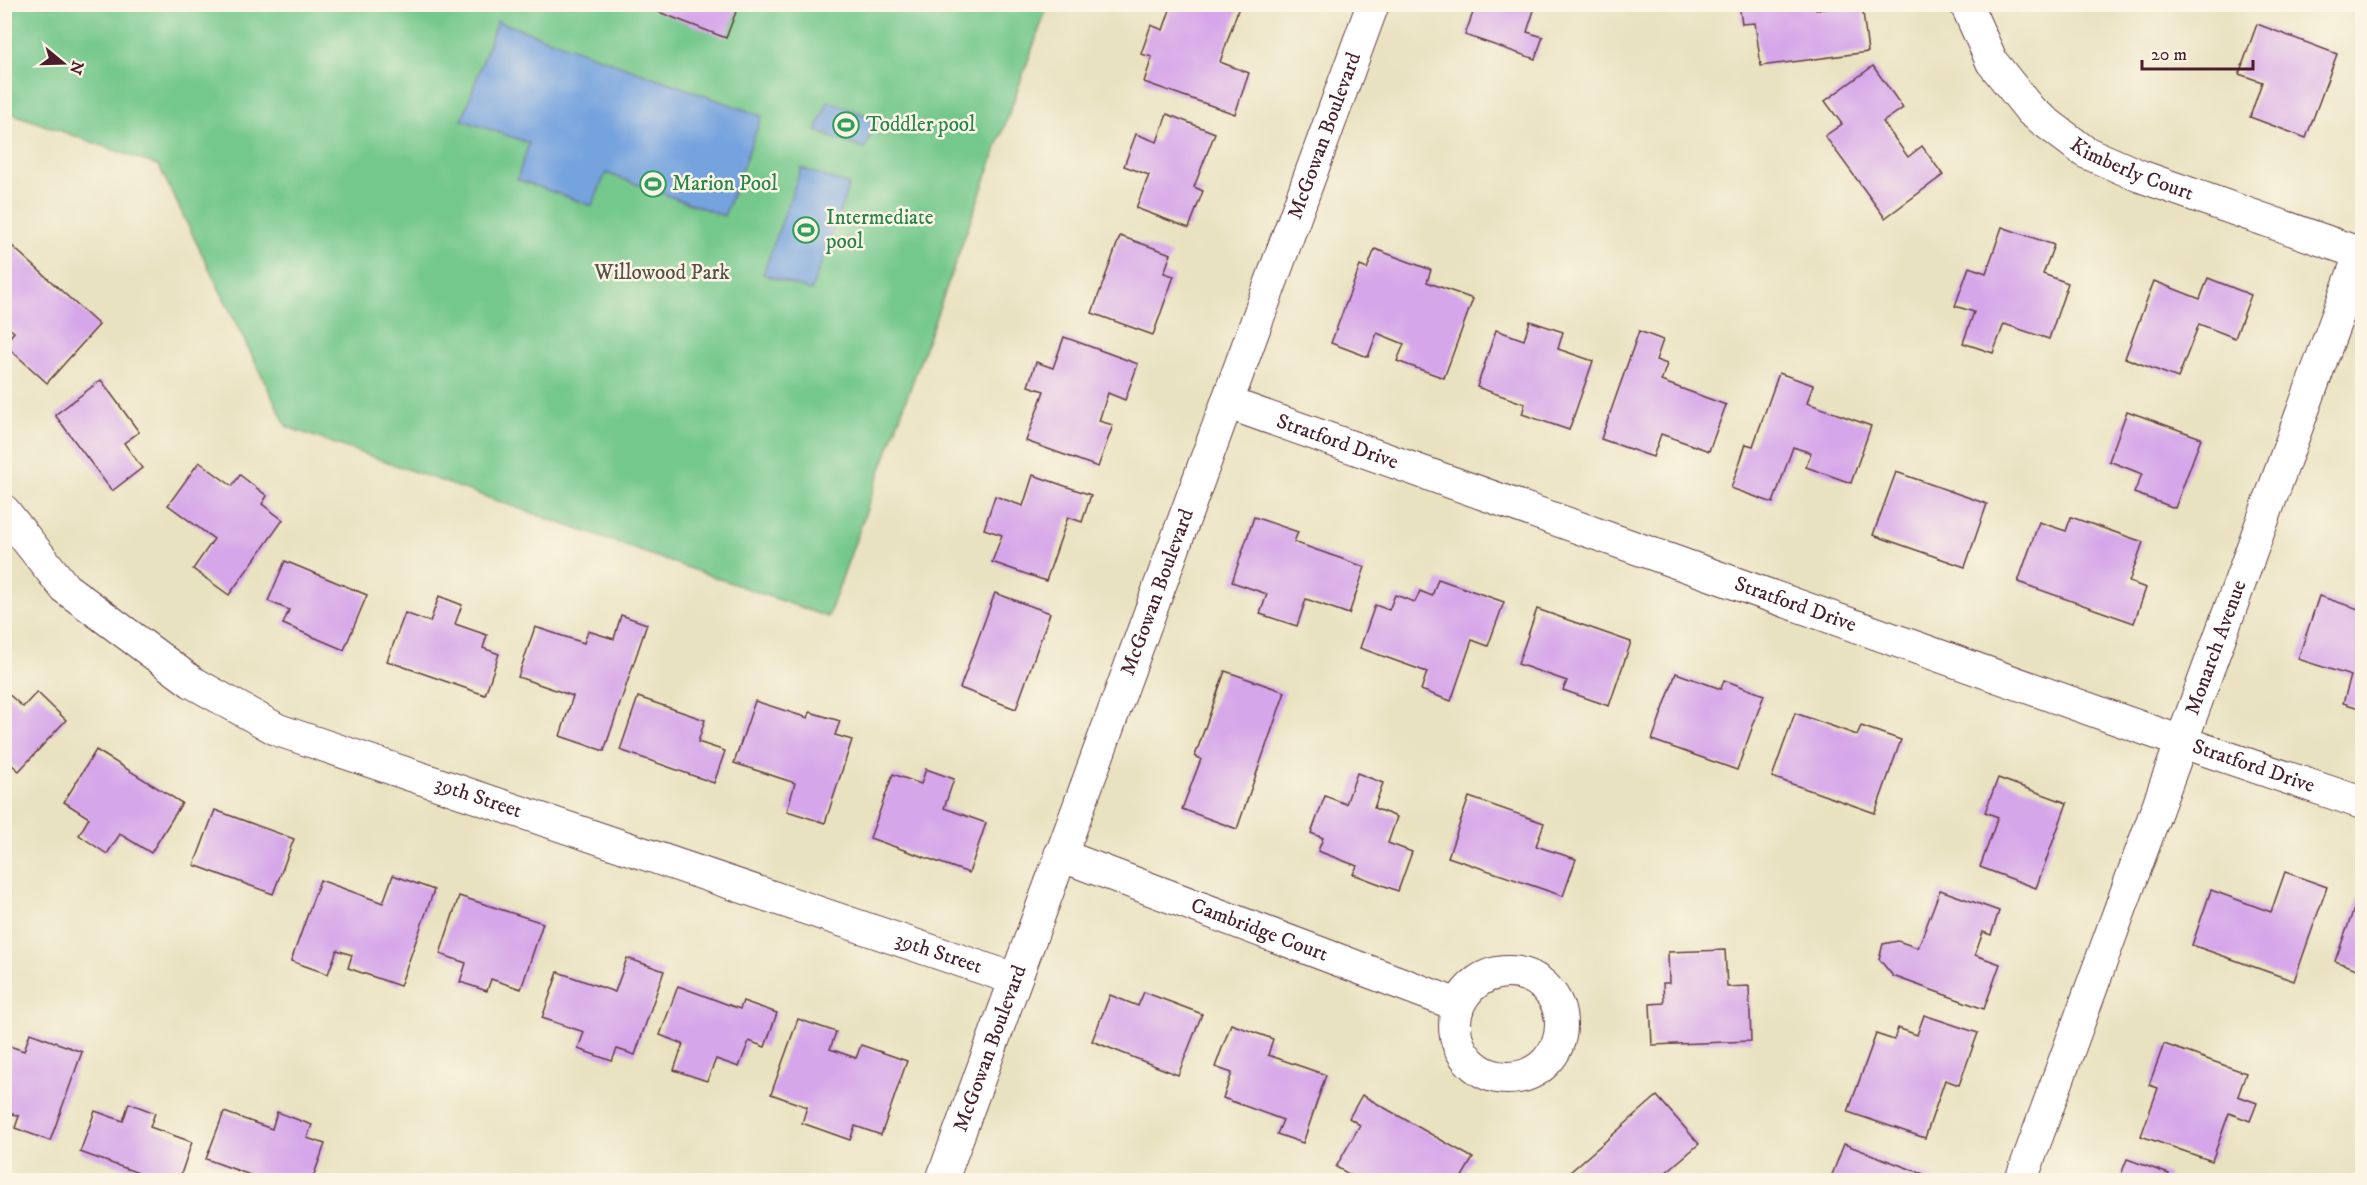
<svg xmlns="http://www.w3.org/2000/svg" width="2367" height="1185" font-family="'IM FELL DW Pica',serif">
  <rect width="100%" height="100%" fill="#fcf5e5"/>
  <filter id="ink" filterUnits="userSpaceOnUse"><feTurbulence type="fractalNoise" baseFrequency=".0167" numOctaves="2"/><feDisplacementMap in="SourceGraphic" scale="12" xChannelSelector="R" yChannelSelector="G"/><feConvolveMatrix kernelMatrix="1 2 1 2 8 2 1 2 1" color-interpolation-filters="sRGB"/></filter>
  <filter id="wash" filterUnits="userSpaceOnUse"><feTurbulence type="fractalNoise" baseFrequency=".008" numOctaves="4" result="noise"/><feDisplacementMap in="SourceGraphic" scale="24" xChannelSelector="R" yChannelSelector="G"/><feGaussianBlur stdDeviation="1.35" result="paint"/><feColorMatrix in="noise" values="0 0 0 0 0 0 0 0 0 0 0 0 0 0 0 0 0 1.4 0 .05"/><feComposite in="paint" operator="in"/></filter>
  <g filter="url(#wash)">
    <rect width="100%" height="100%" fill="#e9e2c1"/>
    <!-- green -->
    <polygon fill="#74c88c" stroke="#5f745c" stroke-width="1.5" points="5,5 1048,5 828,617 287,427 159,166 5,111"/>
    <!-- water -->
    <g fill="#75a3de" stroke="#606184" stroke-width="1.5">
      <polygon points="497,21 762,116 724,216 606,173 592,206 517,179 529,143 462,120"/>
      <polygon points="828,101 876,119 865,149 816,131"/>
      <polygon points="801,168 849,185 811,291 763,274"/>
    </g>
    <g id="blocks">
      <!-- building -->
      <g fill="#d5a6e9">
        <polygon points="638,4 739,4 726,38"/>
        <polygon points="1172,4 1240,4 1220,62 1249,73 1235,114 1144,82 1152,57 1141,54 1151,25 1163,30"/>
        <polygon points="1476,4 1536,4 1527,32 1543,37 1535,59 1465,35"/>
        <polygon points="1739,4 1815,4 1816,10 1862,4 1868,52 1761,66 1755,23 1742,24"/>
        <polygon points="2257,24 2337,54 2306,138 2250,117 2262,82 2239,74"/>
        <polygon points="1873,66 1903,108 1883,122 1908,157 1922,146 1943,175 1885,218 1825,136 1842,124 1825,101"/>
        <polygon points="1167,114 1215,133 1194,187 1203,191 1189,228 1136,208 1149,175 1124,166 1136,134 1157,142"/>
        <polygon points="2002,227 2054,245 2043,274 2068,283 2049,339 2004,324 1993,353 1963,343 1974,312 1955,306 1969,267 1986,273"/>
        <polygon points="1120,236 1171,254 1164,273 1174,276 1153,335 1092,313"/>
        <polygon points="10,244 99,325 47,383 4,344 14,332 4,324 4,250"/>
        <polygon points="1375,249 1431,270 1427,282 1473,299 1444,378 1397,361 1404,344 1377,333 1368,357 1331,343 1360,266 1367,269"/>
        <polygon points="2208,278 2251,295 2235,338 2199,324 2178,378 2125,358 2154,281 2200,299"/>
        <polygon points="1530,321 1563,332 1558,349 1593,361 1569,430 1522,414 1525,404 1477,387 1496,330 1524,340"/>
        <polygon points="1639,331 1663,340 1656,360 1667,364 1661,381 1726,405 1709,451 1661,434 1653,457 1601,439"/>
        <polygon points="1064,337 1138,364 1125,400 1108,393 1099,421 1113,425 1098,467 1026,441 1044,391 1028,386 1036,362 1053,368"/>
        <polygon points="1779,373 1813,385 1807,403 1871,426 1851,483 1806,467 1811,453 1793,447 1773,503 1731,488 1746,444 1753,446"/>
        <polygon points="101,380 139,432 124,443 142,468 112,491 55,415"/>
        <polygon points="2127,411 2201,438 2175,508 2134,493 2142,474 2109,461"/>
        <polygon points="199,462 232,486 240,475 267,496 262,504 283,520 229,595 193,569 214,539 168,505"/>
        <polygon points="1896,472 1987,504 1965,567 1873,535"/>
        <polygon points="1033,475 1091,495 1082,522 1068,517 1046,581 992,562 1002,535 984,529 995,496 1023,506"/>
        <polygon points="1254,517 1298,532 1294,542 1365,567 1349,614 1306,599 1297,626 1260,614 1267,594 1232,582"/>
        <polygon points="2071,517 2143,542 2129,582 2146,588 2134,623 2018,582 2039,522 2066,531"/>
        <polygon points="285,561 367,595 344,650 283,624 289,610 268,601"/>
        <polygon points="1438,579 1504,602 1488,646 1472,640 1451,701 1421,690 1427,672 1360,648 1375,605 1389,610 1395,595 1415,602 1420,591 1432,596"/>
        <polygon points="995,593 1050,613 1016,709 960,688"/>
        <polygon points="439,596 462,605 455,624 487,635 483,648 499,654 485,695 387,661 405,613 430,622"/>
        <polygon points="2319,596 2362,610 2362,709 2343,703 2351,676 2298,659"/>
        <polygon points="1537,609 1631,642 1609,706 1563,690 1567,681 1518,664"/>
        <polygon points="621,615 647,624 604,751 560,736 573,696 518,677 535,627 584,643 588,631 614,639"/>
        <polygon points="1225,671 1285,692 1237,829 1182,809 1201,759 1195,756"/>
        <polygon points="1676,673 1721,689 1724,680 1764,695 1737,770 1652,740"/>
        <polygon points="4,690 23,707 37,692 66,720 19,771 4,758"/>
        <polygon points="638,697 705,720 698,742 725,751 714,783 620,750"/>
        <polygon points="755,701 808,718 810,712 840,721 835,735 852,740 825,823 787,811 795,783 734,763"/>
        <polygon points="1795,713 1857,735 1861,726 1901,740 1875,813 1772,777"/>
        <polygon points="96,750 182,803 151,853 120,834 107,854 79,835 89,818 64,802"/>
        <polygon points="926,769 954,779 944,808 986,823 969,873 870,838 893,774 921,784"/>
        <polygon points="1357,773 1383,783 1374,808 1397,817 1388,843 1412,852 1398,891 1353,874 1357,866 1318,851 1323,838 1311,833 1325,796 1346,804"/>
        <polygon points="1998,778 2067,803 2036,888 1980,867 1998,817 1985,812"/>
        <polygon points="1469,797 1544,823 1536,846 1576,859 1563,896 1448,857"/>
        <polygon points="215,810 294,839 273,894 194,865"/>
        <polygon points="2285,872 2327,887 2294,981 2192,945 2211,890 2271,912"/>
        <polygon points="393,875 434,890 400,986 348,968 352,955 337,950 328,974 291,961 320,880 383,903"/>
        <polygon points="1940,890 1999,911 1991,935 1983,932 1975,955 2000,964 1984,1009 1893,976 1879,959 1883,944 1898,941 1918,948"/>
        <polygon points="459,896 543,923 521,989 491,979 487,991 460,982 466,963 440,954"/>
        <polygon points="2358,898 2362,900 2362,971 2335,961"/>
        <polygon points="1725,950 1727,987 1749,986 1751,1041 1652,1045 1650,1004 1664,1003 1663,983 1669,983 1668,952"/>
        <polygon points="627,958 664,971 635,1055 617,1049 612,1061 578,1049 584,1032 542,1018 558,972 615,992"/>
        <polygon points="678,986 740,1009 743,1001 777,1013 765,1047 749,1041 739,1067 716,1059 707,1081 674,1070 683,1044 660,1035"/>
        <polygon points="1144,992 1202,1014 1178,1075 1092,1041 1110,995 1138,1006"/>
        <polygon points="1924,1015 1978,1033 1959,1085 1945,1080 1925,1138 1848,1112 1876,1034 1894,1040 1898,1028 1917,1035"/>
        <polygon points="798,1019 836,1032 830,1049 856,1058 861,1045 907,1061 881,1135 855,1126 850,1140 802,1123 807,1107 771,1094"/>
        <polygon points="1231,1024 1273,1039 1268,1055 1326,1075 1303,1143 1277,1134 1283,1120 1223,1098 1232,1073 1215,1067"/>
        <polygon points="30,1033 82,1052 50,1141 15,1128 19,1116 4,1111 4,1044 24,1051"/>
        <polygon points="2164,1044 2246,1073 2238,1096 2257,1103 2250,1121 2229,1113 2212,1161 2141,1136 2158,1088 2149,1085"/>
        <polygon points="1362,1095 1473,1158 1460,1180 1360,1180 1336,1167 1360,1125 1349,1118"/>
        <polygon points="1657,1096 1699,1144 1657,1180 1561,1180"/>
        <polygon points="129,1103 155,1113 150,1127 192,1142 179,1180 158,1180 80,1152 95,1111 123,1121"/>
        <polygon points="224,1112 272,1129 277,1112 312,1125 307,1138 325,1144 312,1180 264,1180 206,1159"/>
        <polygon points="1844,1144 1934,1178 1933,1180 1830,1180"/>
        <polygon points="2127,1159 2169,1174 2167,1180 2119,1180"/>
      </g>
    </g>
  </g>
  <g filter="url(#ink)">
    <use href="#blocks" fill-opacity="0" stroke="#623c42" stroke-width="1.5"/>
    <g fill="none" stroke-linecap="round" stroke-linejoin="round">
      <!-- minor casing -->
      <g stroke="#623c42" stroke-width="34">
        <g id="minor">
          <path id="s1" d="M1966,4l26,58 39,49 54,41 55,24 222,78"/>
          <path id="s2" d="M1228,403l954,339 180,61"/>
          <path id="s3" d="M4,511l61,77 127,94 86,48 737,249"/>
          <path id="s4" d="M1060,855l398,150"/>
          <circle cx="1508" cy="1025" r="53"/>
          <path id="s5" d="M942,1180l431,-1176"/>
          <path id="s6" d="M2021,1180l341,-931"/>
        </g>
      </g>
      <!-- minor -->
      <use href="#minor" stroke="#fff" stroke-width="32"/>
    </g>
  </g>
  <!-- icons -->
  <defs>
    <g id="stadium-ring" transform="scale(1.35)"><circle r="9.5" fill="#fcf5e5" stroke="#2e9e5b" stroke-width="1.5"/><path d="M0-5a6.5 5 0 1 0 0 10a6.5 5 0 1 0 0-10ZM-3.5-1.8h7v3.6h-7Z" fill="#2e9e5b"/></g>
  </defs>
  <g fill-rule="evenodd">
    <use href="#stadium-ring" x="846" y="125"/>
    <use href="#stadium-ring" x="653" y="184"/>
    <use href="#stadium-ring" x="806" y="230"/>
  </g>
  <g text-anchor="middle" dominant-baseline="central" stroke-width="5" stroke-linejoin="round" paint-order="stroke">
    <!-- leisure labels -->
    <g font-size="21" fill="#27864d" stroke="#fcf5e5" text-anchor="start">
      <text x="866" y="125">Toddler pool</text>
      <text x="672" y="184">Marion Pool</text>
      <text x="826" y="218">Intermediate<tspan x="826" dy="24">pool</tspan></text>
    </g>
    <!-- street labels -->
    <g font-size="21" fill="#4a1f2b" stroke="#fcf5e5">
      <text stroke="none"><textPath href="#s5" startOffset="1112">McGowan Boulevard</textPath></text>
      <text stroke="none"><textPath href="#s1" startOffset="244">Kimberly Court</textPath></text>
      <text stroke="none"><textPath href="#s2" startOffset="116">Stratford Drive</textPath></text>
      <text stroke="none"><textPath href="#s5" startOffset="626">McGowan Boulevard</textPath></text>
      <text stroke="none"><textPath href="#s2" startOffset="602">Stratford Drive</textPath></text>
      <text stroke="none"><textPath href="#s6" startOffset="567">Monarch Avenue</textPath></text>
      <text stroke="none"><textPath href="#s2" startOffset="1088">Stratford Drive</textPath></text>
      <text stroke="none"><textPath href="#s3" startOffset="566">39th Street</textPath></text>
      <text stroke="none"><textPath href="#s4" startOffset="213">Cambridge Court</textPath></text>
      <text stroke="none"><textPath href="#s3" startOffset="1052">39th Street</textPath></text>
      <text stroke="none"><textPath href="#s5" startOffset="140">McGowan Boulevard</textPath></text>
    </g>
    <!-- park labels -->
    <g font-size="21" fill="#575248" stroke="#fcf5e5">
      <text x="662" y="273">Willowood Park</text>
    </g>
  </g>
  <!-- margin -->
  <rect width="2367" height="1185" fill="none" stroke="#fcf5e5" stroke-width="24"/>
  <!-- north arrow -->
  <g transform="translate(63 63) rotate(109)" stroke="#fcf5e5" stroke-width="4.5" paint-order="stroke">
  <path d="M0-4.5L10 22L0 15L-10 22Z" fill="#4a1f2b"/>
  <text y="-9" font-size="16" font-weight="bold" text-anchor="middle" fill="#4a1f2b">N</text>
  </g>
  <!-- scale -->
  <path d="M2142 60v9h111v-9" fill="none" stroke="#4a1f2b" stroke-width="3"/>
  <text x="2151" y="60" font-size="18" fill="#4a1f2b" stroke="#fcf5e5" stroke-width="4.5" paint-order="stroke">20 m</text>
</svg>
